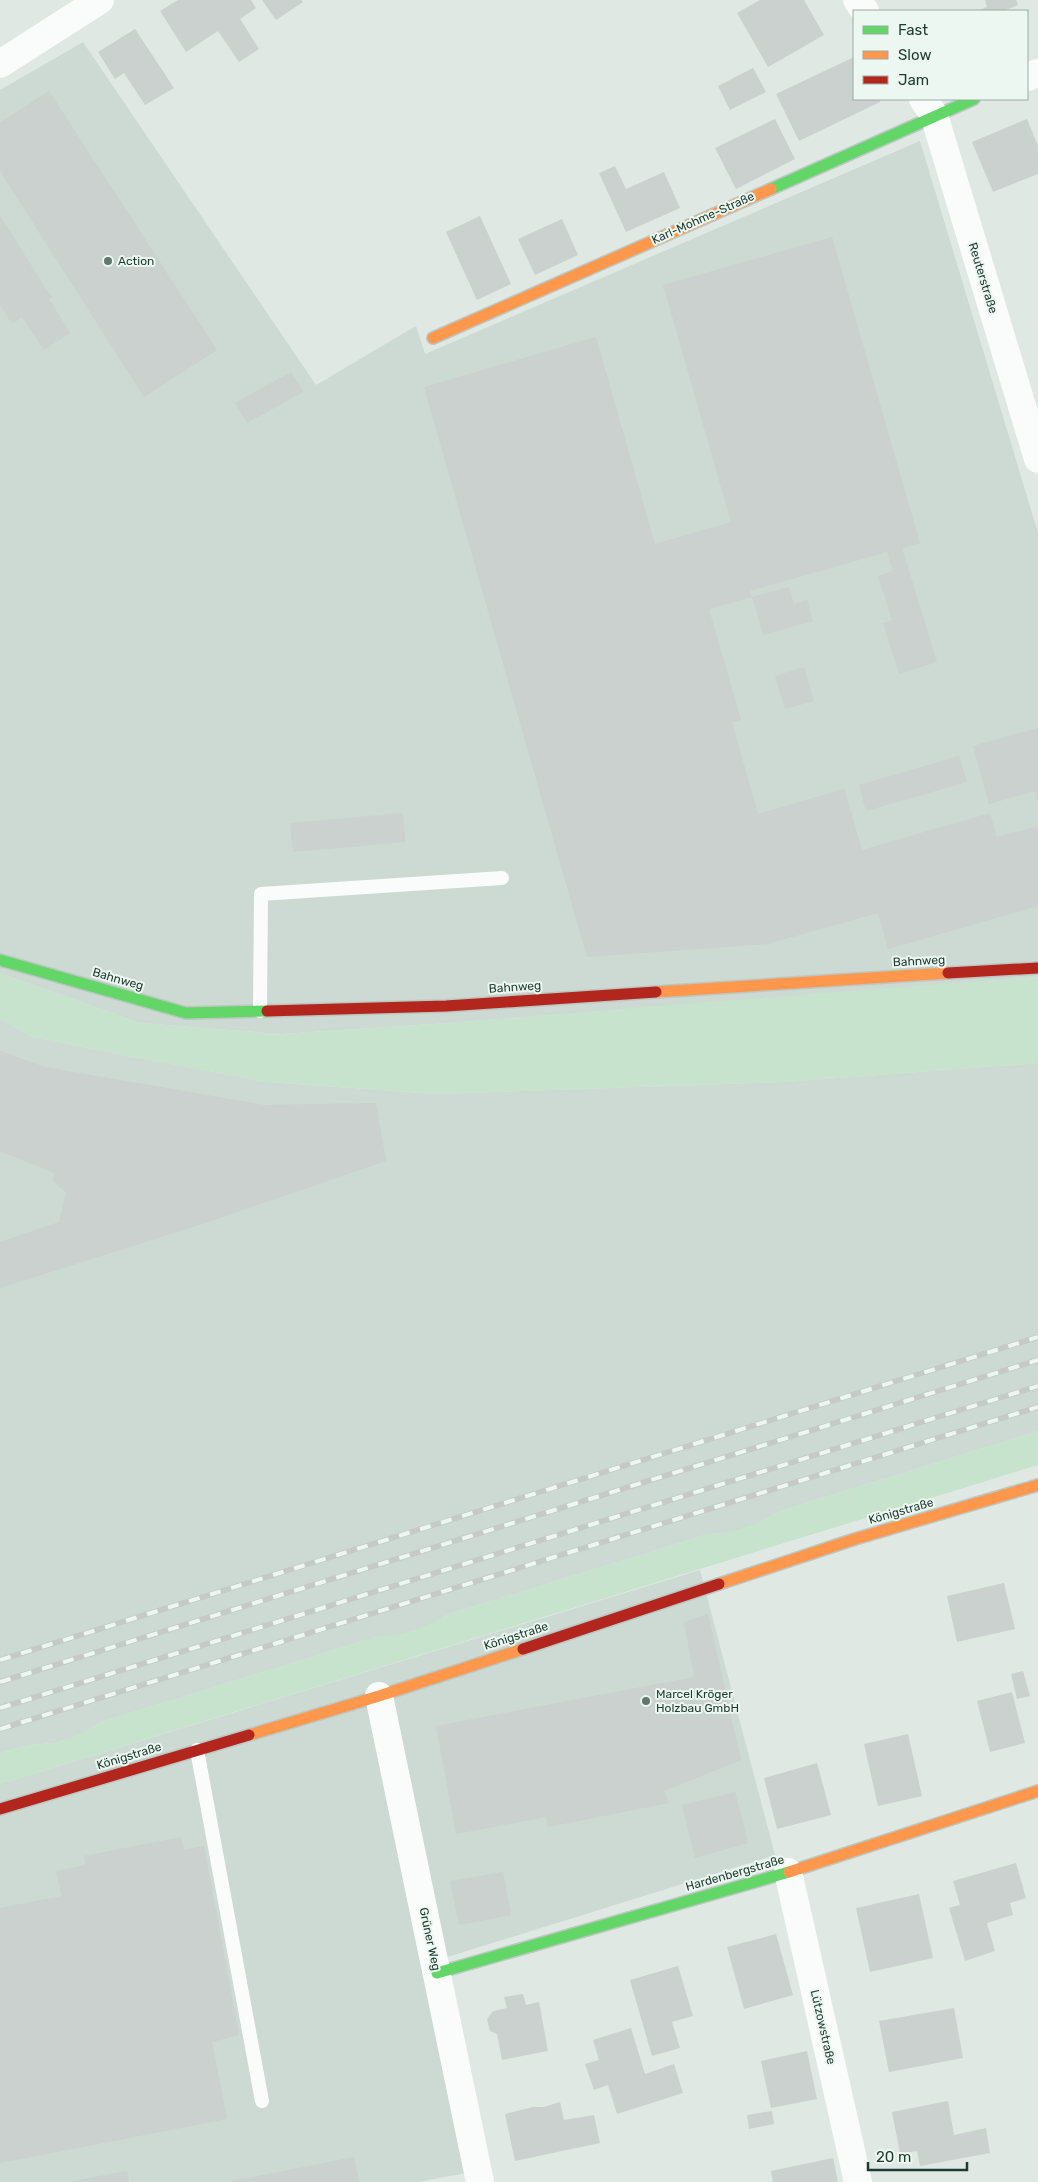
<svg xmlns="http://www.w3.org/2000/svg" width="1038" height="2182" font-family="Rubik,sans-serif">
  <rect width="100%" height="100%" fill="#e0e8e4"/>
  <!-- built -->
  <g fill="#cdd9d3">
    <polygon points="83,42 316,385 416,326 425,354 920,141 1038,533 1038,977 448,1023 281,1034 140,1023 0,973 0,90"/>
    <polygon points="0,1019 30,1036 127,1056 268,1082 437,1094 786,1082 1038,1063 1038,1431 780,1511 757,1524 732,1532 708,1534 449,1614 426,1627 401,1635 376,1637 101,1722 80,1735 55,1743 28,1745 0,1753"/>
    <polygon points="700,1570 775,1855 441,1959 482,2170 418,2182 0,2182 0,1784"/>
  </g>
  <!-- green -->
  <g fill="#c7e2cd">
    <polygon points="0,973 140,1023 281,1034 448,1023 821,993 1038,977 1038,1063 786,1082 437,1094 268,1082 127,1056 30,1036 0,1019"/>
    <path d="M1038,1431v34l-1038,319v-31l28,-8 27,-2 25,-8 21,-13 275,-85c29,-2 47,-8 73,-23l259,-80c30,-2 45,-8 72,-23z"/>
  </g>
  <!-- building -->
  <g fill="#cad1ce">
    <polygon points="178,0 251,0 256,8 240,19 259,49 239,62 218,31 186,52 160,11"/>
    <polygon points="262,0 301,0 303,2 276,20"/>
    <polygon points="760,0 804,0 824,35 768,67 737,13"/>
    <polygon points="985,0 1016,0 1018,5 1003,11 977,11 987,7"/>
    <polygon points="135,29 174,88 145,105 124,73 115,79 98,52"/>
    <polygon points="854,57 854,99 879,99 880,102 799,141 776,94"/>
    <polygon points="753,68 766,92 730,110 718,86"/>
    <polygon points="49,91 217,350 144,397 0,171 0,123"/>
    <polygon points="775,119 795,159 736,189 715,148"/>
    <polygon points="1027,119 1038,146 1038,174 993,192 972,142"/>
    <polygon points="615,166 626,189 664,172 680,208 626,232 599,173"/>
    <polygon points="0,216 52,298 49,299 70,333 44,350 22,317 12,324 0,305"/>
    <polygon points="480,216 511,284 477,300 446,232"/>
    <polygon points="562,219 578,255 535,275 518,239"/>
    <polygon points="832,237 920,543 902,548 937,662 899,674 883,623 892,620 878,576 893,571 887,552 750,591 752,597 709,609 741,720 732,722 758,814 844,789 862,850 990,813 997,837 1038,826 1038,906 888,949 878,913 767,944 587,957 424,387 596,337 655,544 731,522 663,285"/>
    <polygon points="291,372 303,392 247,423 235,403"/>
    <polygon points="789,587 794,604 807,600 813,621 763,635 752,597"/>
    <polygon points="804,667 814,701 785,709 775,676"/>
    <polygon points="1038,728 1038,801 1035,791 989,804 973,746"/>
    <polygon points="959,756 967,782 866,811 859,785"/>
    <polygon points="403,813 405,842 293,852 290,823"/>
    <polygon points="0,1051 45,1067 264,1105 376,1103 386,1161 199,1225 0,1288 0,1242 59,1222 66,1193 53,1181 54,1173 0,1151"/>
    <polygon points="1004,1583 1015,1629 957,1642 947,1596"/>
    <polygon points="708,1614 741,1760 664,1791 669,1803 548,1827 546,1817 456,1834 436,1726 694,1677 684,1622"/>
    <polygon points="1023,1671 1030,1696 1017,1699 1011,1674"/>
    <polygon points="1012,1692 1025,1743 990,1752 977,1701"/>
    <polygon points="908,1734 922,1796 878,1806 864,1744"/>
    <polygon points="817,1763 831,1815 777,1829 764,1778"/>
    <polygon points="735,1792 748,1843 695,1858 682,1805"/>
    <polygon points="181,1837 184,1850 204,1846 239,2035 212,2042 227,2119 0,2163 0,1908 62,1896 56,1871 85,1865 84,1856"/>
    <polygon points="1016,1863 1026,1898 1010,1903 1013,1915 987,1923 995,1951 965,1961 949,1908 960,1905 953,1881"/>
    <polygon points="503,1872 511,1915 459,1925 450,1881"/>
    <polygon points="919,1894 933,1958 870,1972 856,1908"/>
    <polygon points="776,1934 793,1995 744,2009 727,1947"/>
    <polygon points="678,1966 693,2016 672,2022 680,2048 652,2056 630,1980"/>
    <polygon points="523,1994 526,2005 539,2002 548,2051 502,2060 497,2034 490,2031 487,2019 493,2011 507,2008 504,1997"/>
    <polygon points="954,2008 963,2058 889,2072 879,2021"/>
    <polygon points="631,2028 645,2074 674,2064 683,2093 617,2114 608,2085 594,2090 585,2064 599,2060 593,2040"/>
    <polygon points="807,2051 817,2099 771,2108 761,2061"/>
    <polygon points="948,2101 954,2135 986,2128 990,2153 920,2166 917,2151 900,2154 892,2112"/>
    <polygon points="560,2102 564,2120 594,2115 600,2143 515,2161 505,2114 533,2107 544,2107"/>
    <polygon points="772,2111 774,2124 749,2129 747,2115"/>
    <polygon points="354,2157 359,2182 232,2182 232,2181"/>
    <polygon points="833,2158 838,2182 773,2182 771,2171"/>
    <polygon points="127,2171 129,2182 73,2182 73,2181"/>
  </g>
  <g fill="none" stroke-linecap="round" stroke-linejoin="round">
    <!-- fast casing -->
    <g stroke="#bcc7c2" stroke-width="14">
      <g id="fast">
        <polyline points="771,189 974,99"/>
        <polyline points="0,960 186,1013 267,1011"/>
        <polyline points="437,1973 789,1872"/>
      </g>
    </g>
    <!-- slow casing -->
    <g stroke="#bcc7c2" stroke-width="14">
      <g id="slow">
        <polyline points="433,338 771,189"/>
        <polyline points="656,992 948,973"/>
        <polyline points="719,1584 855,1539 1038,1485"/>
        <polyline points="249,1735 379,1696 523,1649"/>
        <polyline points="789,1872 1038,1791"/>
      </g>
    </g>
    <!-- jam casing -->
    <g stroke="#bcc7c2" stroke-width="14">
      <g id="jam">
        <polyline points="948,973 1038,968"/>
        <polyline points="267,1011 446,1006 656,992"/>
        <polyline points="523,1649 719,1584"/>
        <polyline points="0,1809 249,1735"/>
      </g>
    </g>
    <!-- lane -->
    <g stroke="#fafcfb" stroke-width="14">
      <polyline points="260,1011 261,894 502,878"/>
      <polyline points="197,1750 262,2101"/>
    </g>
    <!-- street -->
    <g stroke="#fafcfb" stroke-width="28">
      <polyline points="857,0 865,11"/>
      <polyline points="0,64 100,0"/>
      <polyline points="1027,77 1038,73"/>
      <polyline points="923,99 934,115 1038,459"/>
      <polyline points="379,1696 480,2182"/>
      <polyline points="788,1872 858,2182"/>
    </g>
    <!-- fast -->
    <use href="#fast" stroke="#63d668" stroke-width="11"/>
    <!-- slow -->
    <use href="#slow" stroke="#ff974d" stroke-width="11"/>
    <!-- jam -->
    <use href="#jam" stroke="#b3261e" stroke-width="11"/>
    <!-- rail casing -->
    <g stroke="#c5cac8" stroke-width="5.5">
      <g id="rail">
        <polyline points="0,1660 1038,1337"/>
        <polyline points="0,1682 1038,1360"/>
        <polyline points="0,1708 1038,1386"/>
        <polyline points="0,1729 1038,1407"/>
      </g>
    </g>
    <!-- rail -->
    <use href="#rail" stroke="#edf7f1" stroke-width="4" stroke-dasharray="11" stroke-linecap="butt"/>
  </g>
  <!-- markers -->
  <g fill="#61786f" stroke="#edf7f1" stroke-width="2">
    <circle cx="108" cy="261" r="5"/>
    <circle cx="646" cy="1701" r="5"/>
  </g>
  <g text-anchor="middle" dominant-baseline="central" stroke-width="4" stroke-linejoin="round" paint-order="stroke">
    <!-- street labels -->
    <g font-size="12" fill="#1d3b30" stroke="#edf7f1">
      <text transform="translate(703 218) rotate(-24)">Karl-Mohme-Straße</text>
      <text transform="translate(983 278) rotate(73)">Reuterstraße</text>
      <text transform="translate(919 961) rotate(-3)">Bahnweg</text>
      <text transform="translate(118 979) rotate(16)">Bahnweg</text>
      <text transform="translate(515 987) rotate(-4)">Bahnweg</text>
      <text transform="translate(901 1511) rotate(-16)">Königstraße</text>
      <text transform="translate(516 1636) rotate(-18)">Königstraße</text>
      <text transform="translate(129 1756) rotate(-17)">Königstraße</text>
      <text transform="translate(735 1873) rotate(-16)">Hardenbergstraße</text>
      <text transform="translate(430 1939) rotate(78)">Grüner Weg</text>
      <text transform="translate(823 2027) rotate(77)">Lützowstraße</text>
    </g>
    <!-- poi labels -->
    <g font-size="12" fill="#1d3b30" stroke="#edf7f1" text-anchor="start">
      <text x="118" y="261">Action</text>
      <text x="656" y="1694">Marcel Kröger<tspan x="656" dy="14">Holzbau GmbH</tspan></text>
    </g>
  </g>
  <!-- legend -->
  <rect x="853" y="10" width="175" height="90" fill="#edf7f1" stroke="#9aaca4"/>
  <rect x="863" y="26" width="25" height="8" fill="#63d668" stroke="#9aaca4"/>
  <text x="898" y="35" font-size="15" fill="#1d3b30">Fast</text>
  <rect x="863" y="51" width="25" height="8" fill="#ff974d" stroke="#9aaca4"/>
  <text x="898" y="60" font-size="15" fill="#1d3b30">Slow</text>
  <rect x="863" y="76" width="25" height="8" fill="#b3261e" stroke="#9aaca4"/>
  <text x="898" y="85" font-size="15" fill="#1d3b30">Jam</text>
  <!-- scale -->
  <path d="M868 2162v8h99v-8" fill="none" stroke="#1d3b30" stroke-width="2.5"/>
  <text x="876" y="2162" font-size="15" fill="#1d3b30" stroke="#edf7f1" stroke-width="4" paint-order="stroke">20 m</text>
</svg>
